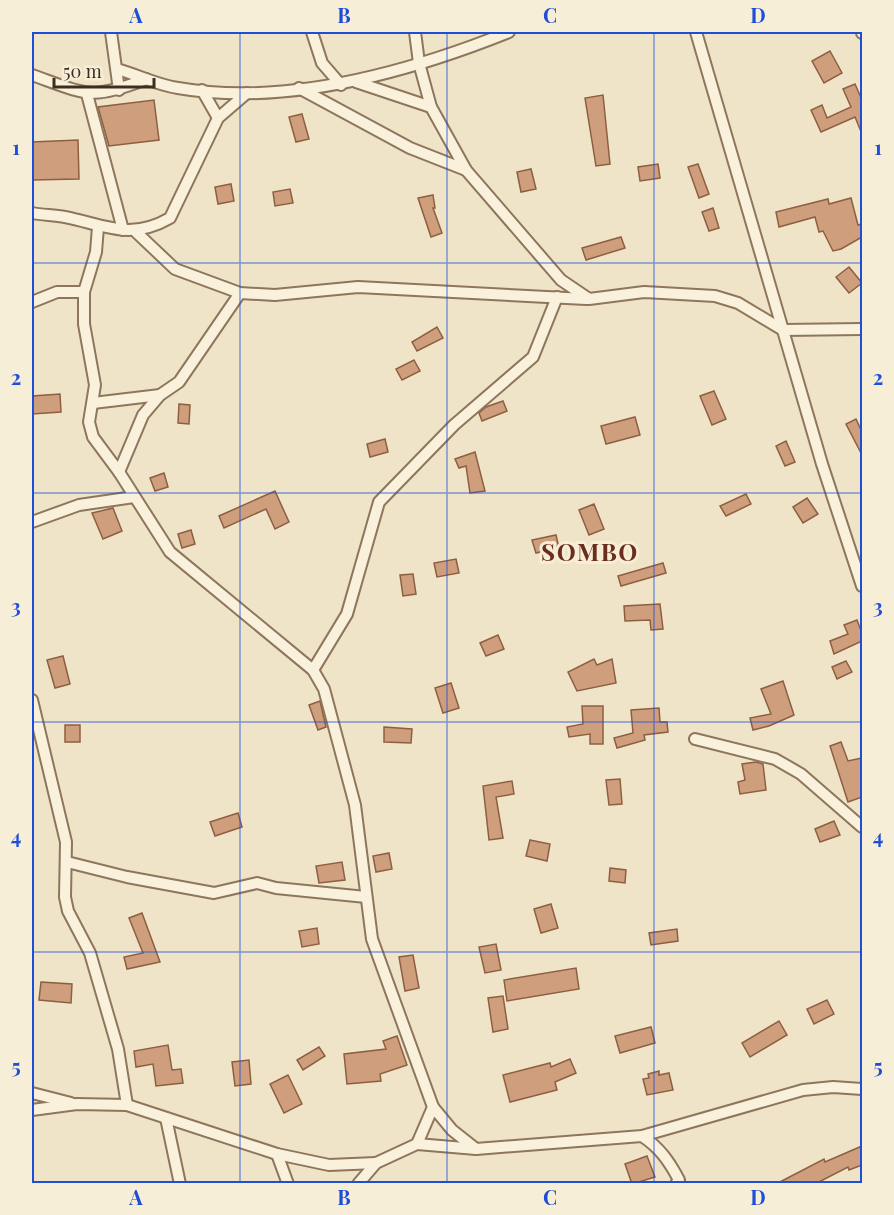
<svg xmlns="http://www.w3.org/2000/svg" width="894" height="1215" font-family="'Playfair Display',serif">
  <rect width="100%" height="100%" fill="#f0e4c8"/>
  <!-- building -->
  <g fill="#cf9f7d" stroke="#8d5f41" stroke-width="1.5">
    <polygon points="830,51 842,73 824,83 812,61"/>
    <polygon points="855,84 862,100 862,134 855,117 821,132 811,110 822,105 827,118 851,107 843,89"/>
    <polygon points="603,95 610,164 596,166 585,98"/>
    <polygon points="154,100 159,140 109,146 98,107"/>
    <polygon points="302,114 309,139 296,142 289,117"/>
    <polygon points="78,140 79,179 32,180 32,142"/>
    <polygon points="658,164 660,178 640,181 638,167"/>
    <polygon points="698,164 709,194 699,198 688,167"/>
    <polygon points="531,169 536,189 521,192 517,172"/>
    <polygon points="231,184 234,201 218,204 215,187"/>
    <polygon points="290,189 293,203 275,206 273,192"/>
    <polygon points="433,195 435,208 433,208 442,233 431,237 418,198"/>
    <polygon points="851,198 858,225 862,224 862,237 841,249 833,251 823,231 819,232 815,217 779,227 776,212 828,199 829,204"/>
    <polygon points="713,208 719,228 709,231 702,212"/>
    <polygon points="621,237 625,248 586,260 582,248"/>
    <polygon points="849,267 862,283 849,293 836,277"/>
    <polygon points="437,327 443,338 417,351 412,342"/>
    <polygon points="414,360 420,371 402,380 396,369"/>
    <polygon points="714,391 726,419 712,425 700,396"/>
    <polygon points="60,394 61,412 32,414 32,396"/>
    <polygon points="503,401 507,411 482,421 479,413 486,407"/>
    <polygon points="179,404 190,405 189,424 178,423"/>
    <polygon points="635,417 640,435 606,444 601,426"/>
    <polygon points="856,419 862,432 862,455 846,424"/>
    <polygon points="385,439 388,452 370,457 367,444"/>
    <polygon points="786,441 795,462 785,466 776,446"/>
    <polygon points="475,452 485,491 470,493 466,466 459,468 455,459"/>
    <polygon points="164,473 168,487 155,491 150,478"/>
    <polygon points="275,491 289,522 275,529 266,509 224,528 219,516"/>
    <polygon points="746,494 751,504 726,516 720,506"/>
    <polygon points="807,498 818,514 803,523 793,507"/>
    <polygon points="594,504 604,529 589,535 579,510"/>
    <polygon points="113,508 122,531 103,539 92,513"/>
    <polygon points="191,530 195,544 182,548 178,534"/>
    <polygon points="556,535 559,548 536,553 532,540"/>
    <polygon points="456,559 459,573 437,577 434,563"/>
    <polygon points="663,563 666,573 621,586 618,576"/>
    <polygon points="413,574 416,594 403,596 400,575"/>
    <polygon points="660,604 663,629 651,630 650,620 625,621 624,606"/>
    <polygon points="857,620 860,628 862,626 862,641 834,654 830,641 848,634 844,625"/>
    <polygon points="498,635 504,649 486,656 480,643"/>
    <polygon points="63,656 70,684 55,688 47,660"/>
    <polygon points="594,659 597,665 612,659 616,683 577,691 568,672"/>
    <polygon points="846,661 852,672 837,679 832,667"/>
    <polygon points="783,681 794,715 769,726 753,730 750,718 771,714 761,689"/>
    <polygon points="451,683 459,708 443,713 435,688"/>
    <polygon points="320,701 326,727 318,730 309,705"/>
    <polygon points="582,706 603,706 603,744 590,744 590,734 569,737 567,727 583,724"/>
    <polygon points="659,708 660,722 667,722 668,732 644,735 645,740 617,748 614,738 633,733 631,710"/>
    <rect x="65" y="725" width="15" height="17"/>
    <polygon points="384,727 412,729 411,743 384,742"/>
    <polygon points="841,742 848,761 862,758 862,797 848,802 830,746"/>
    <polygon points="756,762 763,764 766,790 740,794 738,782 745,780 742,764"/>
    <polygon points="620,779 622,804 609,805 606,780"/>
    <polygon points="512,781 514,794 496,797 503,838 489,840 483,786"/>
    <polygon points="238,813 242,827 215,836 210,822"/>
    <polygon points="834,821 840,835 820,842 815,829"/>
    <polygon points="530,840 550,844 547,861 526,856"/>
    <polygon points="389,853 392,869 376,872 373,856"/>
    <polygon points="342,862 345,880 319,883 316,866"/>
    <polygon points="610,868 626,870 625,883 609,881"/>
    <polygon points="551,904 558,928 541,933 534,909"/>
    <polygon points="142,913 160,962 127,969 124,957 143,953 129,918"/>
    <polygon points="317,928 319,944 302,947 299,931"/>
    <polygon points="677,929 678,941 651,945 649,933"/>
    <polygon points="496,944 501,970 485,973 479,947"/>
    <polygon points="413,955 419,988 405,991 399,957"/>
    <polygon points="576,968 579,989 507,1001 504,980"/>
    <polygon points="41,982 72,984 71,1003 39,1000"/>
    <polygon points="503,996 508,1029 493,1032 488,998"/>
    <polygon points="827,1000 834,1014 814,1024 807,1009"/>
    <polygon points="779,1021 787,1035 750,1057 742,1043"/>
    <polygon points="651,1027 655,1043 620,1053 615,1036"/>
    <polygon points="397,1036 407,1065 380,1074 381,1081 347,1084 344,1054 386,1049 383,1041"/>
    <polygon points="168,1045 172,1070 181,1069 183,1083 156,1086 153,1064 136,1067 134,1051"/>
    <polygon points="319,1047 325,1056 303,1070 297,1060"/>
    <polygon points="570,1059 576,1073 555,1082 557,1090 510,1102 503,1075 550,1063 551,1067"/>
    <polygon points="249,1060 251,1084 235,1086 232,1062"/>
    <polygon points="659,1071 659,1075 669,1073 673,1090 647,1095 643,1079 649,1078 648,1074"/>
    <polygon points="288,1075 302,1104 284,1113 270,1084"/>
    <polygon points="862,1146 862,1165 849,1170 848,1167 815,1184 776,1184 824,1159 825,1162"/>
    <polygon points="647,1156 655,1177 632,1184 625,1164"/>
  </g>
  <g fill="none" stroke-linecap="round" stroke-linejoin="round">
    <!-- street casing -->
    <g stroke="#8d765c" stroke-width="14">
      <g id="street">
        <polyline points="111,32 119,90"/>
        <polyline points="312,32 322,63 341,85"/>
        <polyline points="415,32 419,63 431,107 466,170 561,280 589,299 644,292 715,296 738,303 783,330 862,329"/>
        <polyline points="696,32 822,464 862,586"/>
        <polyline points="862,32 862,33"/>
        <path d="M117,69c21,6 40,16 61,19 108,19 231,-16 331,-56"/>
        <path d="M32,75c53,19 59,26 114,4"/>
        <polyline points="356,82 431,107"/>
        <polyline points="299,88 410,148 466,170"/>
        <polyline points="202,90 218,118"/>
        <polyline points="87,94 123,230"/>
        <path d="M32,213c10,2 22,2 33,4 40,8 65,24 105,1l48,-100 29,-25"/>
        <polyline points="98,227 96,252 84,292 84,324 95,385 89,422 93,437 119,472 170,552 313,670 324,689 355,805 372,939 433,1107 417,1144"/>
        <polyline points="136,232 175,269 240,293 275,295 358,287 586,299"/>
        <polyline points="32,302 57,292 84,292"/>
        <polyline points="93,403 160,395"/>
        <polyline points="119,472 143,415 160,395 179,382 240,293"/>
        <polyline points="32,522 79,505 134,497"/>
        <polyline points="313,670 347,614 379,502 454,425 533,357 557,297"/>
        <polyline points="32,700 66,842 65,897 68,911 90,953 118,1049 127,1105"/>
        <polyline points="695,739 775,759 801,774 862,827"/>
        <polyline points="67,862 127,877 214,893 257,883 276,888 366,897"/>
        <polyline points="32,1093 71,1103"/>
        <polyline points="433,1107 452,1130 476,1149"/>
        <polyline points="32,1110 77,1104 127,1105 277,1154 329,1165 376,1163"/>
        <polyline points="166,1118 180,1184"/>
        <path d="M642,1136c18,12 27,25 37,44l-3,4"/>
        <polyline points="277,1154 288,1184"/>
        <polyline points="358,1184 376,1163 417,1144 476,1149 642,1136 803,1090 833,1087 862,1089"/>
      </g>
    </g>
    <!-- street -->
    <use href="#street" stroke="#faf1dc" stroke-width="10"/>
  </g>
  <!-- grid -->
  <path fill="none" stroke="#1d4ed8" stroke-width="1.5" stroke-opacity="0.55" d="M240,32v1152M447,32v1152M654,32v1152M32,263h830M32,493h830M32,722h830M32,952h830"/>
  <g text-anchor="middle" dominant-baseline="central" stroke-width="6" stroke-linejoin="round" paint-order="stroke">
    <!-- district labels -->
    <g font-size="24" font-weight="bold" letter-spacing="1.5" fill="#6b2e1e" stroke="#f7eed8">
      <text x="590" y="551">SOMBO</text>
    </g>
  </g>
  <!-- border -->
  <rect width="894" height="1215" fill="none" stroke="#f7eed8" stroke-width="66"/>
  <!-- scale -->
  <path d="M54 78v9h100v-9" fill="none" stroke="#3d2e20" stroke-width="3"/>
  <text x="63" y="78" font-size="18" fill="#3d2e20" stroke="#f7eed8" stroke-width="4.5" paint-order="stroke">50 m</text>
  <rect x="33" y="33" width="828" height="1149" fill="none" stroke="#1d4ed8" stroke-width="2"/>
  <g font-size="20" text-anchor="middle" font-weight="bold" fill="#1d4ed8">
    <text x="136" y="23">A</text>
    <text x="344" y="23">B</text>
    <text x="550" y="23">C</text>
    <text x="758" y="23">D</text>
    <text x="16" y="155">1</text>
    <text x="878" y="155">1</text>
    <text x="16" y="385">2</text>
    <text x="878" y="385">2</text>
    <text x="16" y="614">3</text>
    <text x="878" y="614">3</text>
    <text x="16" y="844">4</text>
    <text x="878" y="844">4</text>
    <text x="16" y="1074">5</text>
    <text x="878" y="1074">5</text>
    <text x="136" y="1205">A</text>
    <text x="344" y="1205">B</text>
    <text x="550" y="1205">C</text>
    <text x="758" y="1205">D</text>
  </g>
</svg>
